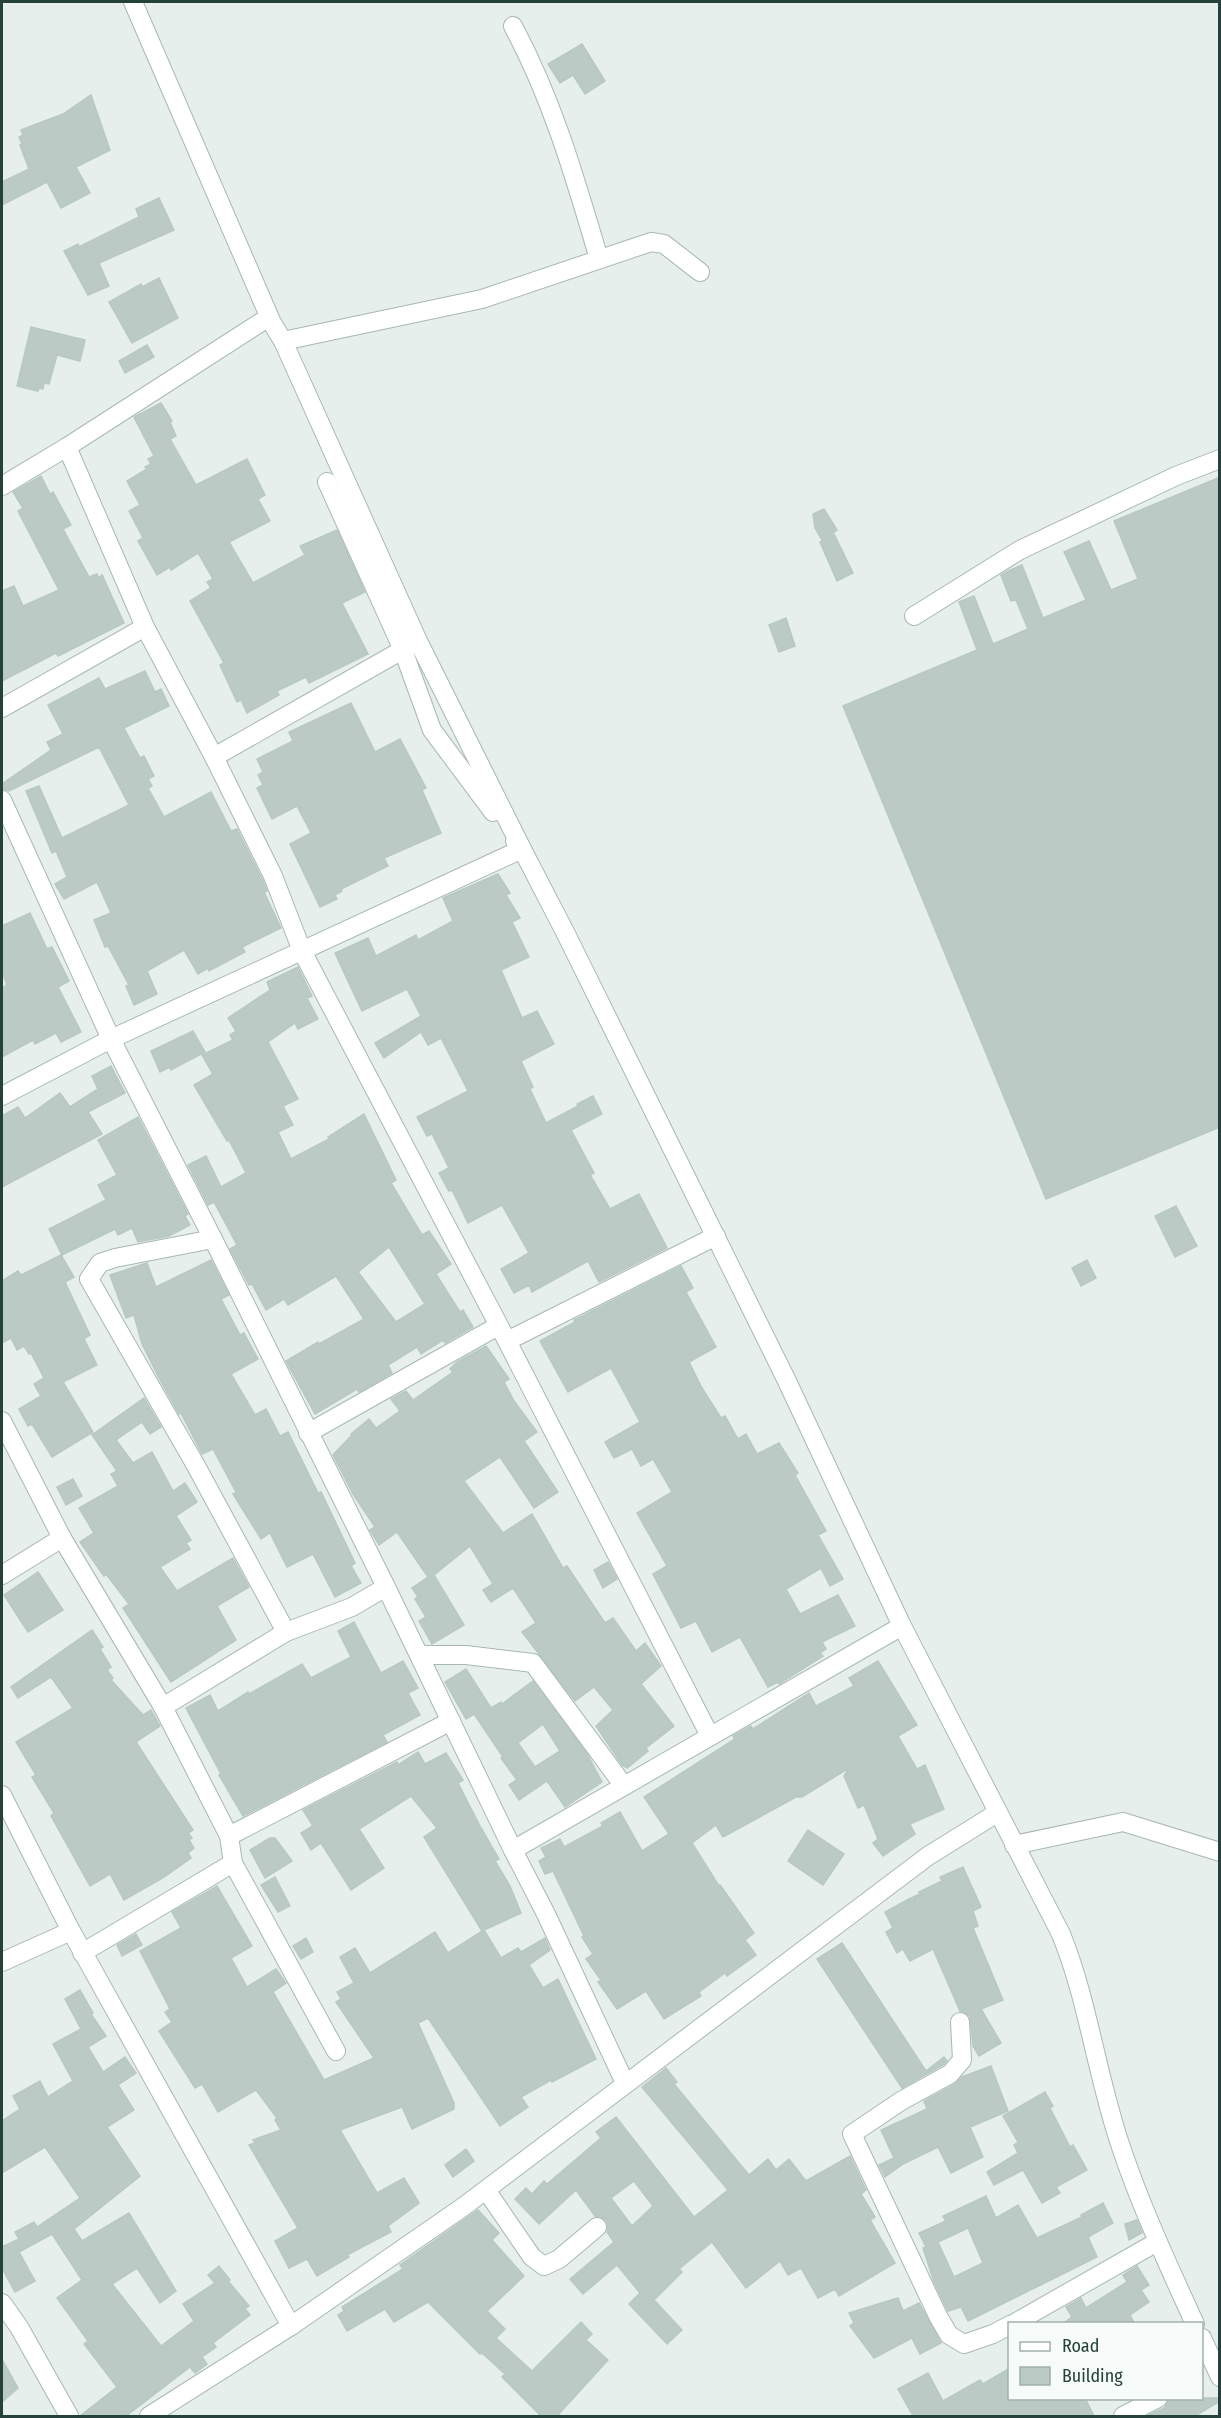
<svg xmlns="http://www.w3.org/2000/svg" width="1221" height="2418" font-family="'Fira Sans Condensed',sans-serif">
  <rect width="100%" height="100%" fill="#e6efeb"/>
  <!-- building -->
  <g fill="#bbcac4" stroke="#b8c9c2" stroke-width="1.5" fill-rule="evenodd">
    <polygon points="582,44 605,81 585,94 573,75 560,83 548,64"/>
    <polygon points="91,95 110,150 76,167 90,193 61,208 47,182 2,205 2,182 29,169 20,145 22,144 19,137 23,135 21,130 63,114"/>
    <polygon points="159,198 174,230 99,263 109,286 88,295 64,251 78,244 79,247 139,217 136,209"/>
    <polygon points="159,278 178,318 132,343 109,302 141,284 142,287"/>
    <polygon points="31,327 85,340 80,361 57,355 49,384 44,383 43,389 39,388 38,391 17,386"/>
    <polygon points="147,345 154,357 125,373 119,361"/>
    <polygon points="161,403 172,421 170,422 176,436 170,439 196,485 247,459 265,495 258,499 270,521 229,542 253,583 305,555 300,546 337,530 365,592 342,603 368,654 309,683 306,677 277,691 279,695 247,713 241,700 237,702 220,665 224,663 190,601 211,588 207,582 213,579 198,553 171,570 170,567 157,575 138,541 143,538 129,511 140,505 127,481 147,469 145,467 151,464 148,459 154,456 134,417"/>
    <polygon points="41,476 50,494 53,492 71,525 63,529 89,577 97,574 98,578 102,575 124,623 58,656 56,653 2,681 2,591 14,586 23,606 59,590 18,511 23,508 13,492"/>
    <polygon points="1220,477 1220,1127 1046,1199 843,706 977,650 959,602 974,596 993,644 1028,629 1016,600 1011,601 1001,575 1008,571 1022,565 1043,618 1086,600 1064,552 1089,541 1111,590 1138,579 1114,521"/>
    <polygon points="824,509 837,530 822,540 815,528 813,514"/>
    <polygon points="834,534 853,573 837,581 820,542"/>
    <polygon points="786,618 795,646 779,652 769,625"/>
    <polygon points="145,671 155,692 161,689 169,706 124,728 140,758 144,756 154,776 148,779 152,786 148,788 164,817 211,792 231,831 237,829 263,881 267,891 264,892 281,928 242,947 245,952 209,971 208,968 198,974 184,950 147,971 157,994 134,1005 126,986 129,985 108,946 105,947 94,920 111,913 97,882 64,899 55,884 67,877 56,851 52,853 26,791 39,786 62,838 129,805 99,747 9,791 2,789 2,784 51,750 47,742 63,734 48,705 99,678 105,689"/>
    <polygon points="351,703 375,752 400,739 426,788 422,790 441,833 384,858 388,866 341,889 342,891 335,895 337,899 320,907 290,844 311,833 297,806 272,819 257,788 263,785 258,775 263,772 257,759 293,741 289,732"/>
    <polygon points="498,874 510,893 506,895 520,918 512,922 529,957 501,970 522,1018 537,1011 554,1044 521,1061 533,1087 530,1089 546,1123 578,1106 577,1104 593,1096 602,1114 571,1130 594,1173 590,1175 610,1209 639,1194 667,1248 599,1282 588,1261 532,1292 529,1285 514,1293 501,1269 529,1253 502,1205 468,1223 452,1190 449,1191 439,1173 449,1168 432,1134 427,1136 417,1117 468,1091 441,1038 428,1045 421,1032 384,1058 375,1043 421,1016 407,989 362,1011 335,953 368,938 376,956 416,935 418,940 453,921 443,898"/>
    <polygon points="30,913 47,949 52,947 69,981 58,987 81,1032 61,1042 56,1033 35,1044 33,1040 2,1057 2,988 7,985 2,972 2,926"/>
    <path d="M298,967l14,29 -5,2 11,21 -20,10 -3,-6 -27,19 30,57 -15,7 10,19 -15,7 13,27 38,-20 -1,-2 36,-23 32,66 -5,3 31,52 7,-4 22,33 -15,10 24,38 3,-2 10,17 -28,16 -2,-3 -22,14 -4,-7 -29,18 4,8 -33,19 -2,-3 -42,25 -29,-53 32,-19 1,2 45,-25 -28,-43 -48,29 -4,-6 -18,11 -14,-26 -3,1 -19,-36 7,-4 -23,-43 -6,3 -20,-40 18,-9 15,31 25,-14 -17,-33 -2,1 -33,-56 19,-11 -11,-19 31,-15 -3,-5 6,-4 -8,-13 42,-28 -3,-8zM389,1247l36,57 -29,18 -38,-50z"/>
    <polygon points="193,1031 205,1052 171,1070 170,1067 160,1072 151,1051"/>
    <polygon points="111,1066 125,1093 88,1112 102,1134 2,1187 2,1116 18,1107 25,1118 60,1093 70,1107 98,1089 92,1076"/>
    <polygon points="138,1117 188,1214 185,1216 190,1225 169,1236 138,1242 132,1228 118,1235 115,1229 62,1255 49,1229 106,1200 98,1185 117,1175 98,1140"/>
    <polygon points="1176,1206 1197,1246 1175,1257 1155,1216"/>
    <polygon points="61,1255 74,1277 65,1282 90,1335 84,1339 97,1365 63,1382 93,1432 52,1457 32,1424 28,1426 19,1409 41,1396 34,1384 44,1378 31,1353 29,1354 24,1346 17,1350 11,1338 2,1343 2,1281 18,1271 21,1275"/>
    <polygon points="211,1260 229,1295 221,1299 240,1335 244,1333 258,1359 231,1374 255,1415 266,1409 280,1436 288,1432 318,1493 321,1492 355,1563 351,1566 361,1583 335,1597 313,1554 287,1567 270,1533 261,1539 233,1494 236,1492 213,1449 202,1454 181,1413 179,1414 159,1378 142,1344 134,1315 126,1318 110,1275 147,1263 156,1287"/>
    <polygon points="1087,1260 1096,1278 1081,1286 1072,1268"/>
    <polygon points="681,1266 693,1288 686,1292 716,1347 689,1362 702,1388 721,1418 725,1416 738,1439 746,1434 757,1454 779,1443 798,1473 795,1475 826,1531 818,1535 843,1579 830,1586 821,1568 786,1589 800,1614 838,1595 855,1626 822,1642 826,1649 820,1653 823,1656 779,1684 778,1682 768,1687 740,1637 712,1652 696,1621 681,1628 653,1574 667,1566 637,1513 672,1492 653,1459 641,1466 632,1449 614,1458 605,1442 640,1422 611,1368 568,1392 540,1341 575,1322 574,1320"/>
    <polygon points="486,1346 509,1379 504,1382 514,1401 537,1432 524,1441 558,1492 534,1508 500,1457 464,1481 503,1533 532,1514 563,1568 567,1566 605,1623 613,1618 636,1651 645,1643 661,1666 641,1684 674,1726 646,1748 648,1751 627,1768 622,1765 596,1726 613,1710 594,1687 575,1701 522,1632 536,1623 513,1588 491,1602 483,1590 493,1584 470,1546 434,1575 464,1625 432,1644 419,1621 426,1617 415,1599 418,1597 412,1588 428,1577 397,1532 379,1545 370,1530 375,1527 353,1494 333,1455 352,1435 351,1434 369,1419 376,1428 400,1411 391,1399 406,1391 413,1400 453,1372 450,1369 457,1362"/>
    <polygon points="144,1398 161,1427 150,1434 142,1422 116,1440 133,1463 152,1452 173,1491 185,1483 197,1502 176,1516 191,1540 186,1543 190,1549 160,1567 177,1591 233,1558 249,1587 217,1606 236,1640 171,1682 123,1608 129,1604 106,1574 104,1576 80,1542 94,1533 79,1508 118,1486 111,1474 117,1471 92,1435"/>
    <polygon points="73,1479 82,1496 66,1505 57,1487"/>
    <polygon points="608,1562 617,1579 603,1588 594,1570"/>
    <polygon points="38,1572 63,1610 28,1632 4,1595"/>
    <polygon points="354,1622 381,1673 403,1661 418,1688 408,1693 420,1715 383,1735 387,1742 243,1816 219,1775 221,1774 186,1708 210,1695 218,1711 248,1692 249,1694 302,1664 311,1678 351,1657 338,1631"/>
    <polygon points="92,1630 103,1647 100,1649 111,1667 107,1670 113,1678 111,1680 143,1715 151,1710 160,1726 136,1742 193,1830 188,1833 192,1838 189,1840 194,1848 188,1853 191,1858 164,1877 124,1900 110,1874 90,1886 51,1816 54,1813 32,1777 36,1775 16,1742 73,1708 51,1677 18,1698 11,1687"/>
    <polygon points="878,1661 917,1725 898,1736 917,1769 925,1765 944,1809 910,1824 915,1834 883,1856 873,1843 878,1839 864,1805 858,1808 844,1776 849,1768 802,1797 796,1797 723,1837 716,1825 692,1843 719,1886 720,1885 754,1933 745,1940 756,1955 727,1976 725,1973 699,1992 701,1996 664,2019 646,1991 617,2009 598,1982 601,1980 586,1959 593,1954 582,1937 584,1936 553,1871 545,1874 539,1861 546,1857 541,1848 560,1839 564,1847 603,1826 601,1823 620,1812 642,1851 669,1834 644,1797 735,1739 733,1736 751,1726 753,1729 809,1693 816,1706 854,1686 849,1678"/>
    <path d="M466,1669l25,39 10,-6 1,2 31,-23 54,73 15,28 -37,25 -18,-26 -28,19 -10,-15 8,-5 -16,-22 2,-1 -29,-43 -8,5 -21,-37zM543,1724l17,27 -25,16 -17,-24z"/>
    <polygon points="418,1752 425,1764 446,1753 463,1780 458,1783 480,1826 499,1859 495,1861 510,1886 521,1913 484,1930 501,1958 518,1948 521,1952 545,1938 550,1950 529,1965 543,1988 558,1979 596,2059 552,2082 551,2080 521,2097 528,2107 500,2126 428,2018 418,2023 454,2103 454,2109 412,2129 402,2107 340,2130 377,2193 404,2178 419,2203 388,2226 391,2232 347,2255 349,2257 317,2276 307,2259 289,2268 275,2241 298,2228 249,2145 255,2143 253,2140 281,2130 275,2120 277,2118 256,2090 218,2112 202,2084 195,2088 159,2031 172,2022 165,2012 170,2009 140,1951 181,1928 172,1912 217,1886 252,1946 231,1958 247,1987 276,1969 286,1983 273,1992 324,2080 374,2058 336,2002 341,1999 337,1992 354,1983 340,1957 355,1948 370,1973 435,1932 448,1953 484,1930 482,1931 424,1837 437,1828 411,1796 359,1829 384,1868 351,1890 321,1843 311,1850 301,1833 313,1826 303,1810 397,1762 398,1765"/>
    <polygon points="808,1830 844,1854 823,1885 788,1861"/>
    <polygon points="270,1838 275,1838 292,1861 265,1878 250,1850"/>
    <polygon points="963,1867 981,1907 973,1911 978,1926 973,1928 1003,2000 981,2009 1001,2043 979,2056 973,2046 970,2016 960,2011 933,1949 910,1961 903,1949 897,1953 886,1932 893,1928 885,1912 911,1898 915,1901 913,1897 920,1894 919,1892 942,1881 940,1877"/>
    <polygon points="275,1877 290,1906 278,1912 261,1885"/>
    <polygon points="136,1934 142,1945 122,1956 117,1945"/>
    <polygon points="306,1938 313,1952 301,1959 293,1946"/>
    <polygon points="842,1943 926,2071 944,2057 947,2061 943,2065 902,2088 817,1959"/>
    <polygon points="80,1990 93,2013 91,2014 106,2036 88,2047 103,2072 125,2057 136,2073 118,2085 134,2110 107,2127 140,2176 74,2229 82,2241 129,2213 176,2291 160,2303 137,2268 112,2284 161,2346 194,2321 183,2304 215,2283 208,2275 219,2266 230,2280 228,2281 249,2306 245,2309 250,2315 213,2343 216,2347 202,2357 207,2364 195,2373 190,2367 126,2416 80,2416 117,2387 84,2344 88,2341 57,2298 82,2280 52,2234 19,2252 35,2281 15,2292 2,2268 2,2247 19,2239 15,2232 34,2222 37,2227 80,2198 45,2147 2,2173 2,2121 20,2109 13,2096 40,2081 48,2097 73,2081 53,2044 81,2029 65,1999"/>
    <polygon points="991,2066 1008,2111 970,2127 983,2157 951,2173 938,2147 903,2164 885,2177 879,2165 894,2158 881,2130 927,2109 924,2101 955,2084 962,2077"/>
    <path d="M666,2068l11,14 -3,2 75,91 19,-16 8,11 13,-11 17,22 44,-25 16,34 -5,4 14,23 -5,3 25,43 -56,33 -4,-7 -17,9 -17,-30 -13,7 -8,-14 -34,27 -34,-46 -33,27 3,3 -28,28 28,30 -15,14 -38,-40 11,-11 -23,-28 -34,29 -13,-15 44,-37 -7,-10 1,-6 -2,-6 -5,-3 -6,-1 -19,-26 -37,34 -24,-25 11,-11 6,6 12,-13 3,3 54,-46 -5,-6 20,-15 78,100 34,-27 -86,-103zM634,2181l19,25 -21,20 -21,-28z"/>
    <polygon points="1045,2092 1053,2106 1050,2108 1070,2147 1073,2145 1087,2170 1056,2187 1060,2193 1042,2203 1023,2170 994,2185 987,2172 1018,2153 1014,2145 1018,2142 1003,2116"/>
    <polygon points="466,2149 474,2161 453,2177 445,2165"/>
    <path d="M986,2196l10,22 22,-13 19,33 45,-21 -1,-2 22,-12 10,20 -25,14 9,20 -129,64 -7,-14 -13,4 -14,-29 -11,-34 3,-1 -7,-14 27,-12 -3,-5zM968,2228l15,35 -29,14 -16,-35z"/>
    <polygon points="478,2210 499,2233 492,2240 524,2276 487,2311 505,2329 496,2338 532,2371 581,2322 592,2334 586,2340 608,2360 557,2416 541,2416 502,2377 505,2374 482,2353 480,2354 428,2302 394,2322 385,2309 347,2331 338,2315 344,2311 342,2307 403,2269 400,2265"/>
    <polygon points="1137,2220 1142,2233 1129,2240 1125,2224"/>
    <polygon points="1137,2266 1149,2285 1141,2290 1149,2302 1130,2315 1135,2324 1062,2324 1072,2317 1066,2307 1081,2298 1086,2308 1127,2282 1123,2275"/>
    <polygon points="898,2298 903,2311 919,2303 941,2343 920,2354 912,2338 874,2358 850,2326 854,2323 849,2313"/>
    <polygon points="2,2359 18,2388 2,2402"/>
    <polygon points="1010,2368 1010,2398 1085,2398 1094,2416 913,2416 898,2389 928,2373 943,2401 980,2380 983,2384"/>
    <polygon points="1169,2398 1220,2398 1220,2401 1195,2416 1147,2416 1164,2408"/>
  </g>
  <g fill="none" stroke-linecap="round" stroke-linejoin="round">
    <!-- street casing -->
    <g stroke="#a8b8b2" stroke-width="20">
      <g id="street">
        <path d="M133,2l139,321 11,18 135,300 104,208 44,85 220,445 116,247 159,308c28,69 36,145 61,216 20,59 47,117 73,174"/>
        <path d="M513,26c40,75 62,152 86,233"/>
        <polyline points="283,341 482,299 651,242 664,244 700,272"/>
        <polyline points="67,447 145,627 214,757 273,876 302,951 507,1341 710,1736"/>
        <polyline points="327,482 403,650 432,730 493,812"/>
        <polyline points="2,486 67,447 269,317"/>
        <polyline points="914,616 1020,550 1176,476 1220,459"/>
        <polyline points="2,708 145,627"/>
        <polyline points="214,757 413,644"/>
        <polyline points="2,800 111,1039 213,1239 386,1587 513,1850 546,1914 625,2083"/>
        <polyline points="2,1096 111,1039 522,849 515,841"/>
        <polyline points="213,1239 115,1258 100,1263 89,1279 195,1464 286,1632 352,1607 386,1587"/>
        <polyline points="507,1341 716,1236"/>
        <polyline points="2,1421 62,1538 163,1707 229,1836 233,1863 336,2051"/>
        <polyline points="308,1433 498,1326"/>
        <polyline points="2,1575 62,1538"/>
        <polyline points="419,1655 466,1655 533,1663 624,1786"/>
        <polyline points="163,1707 286,1632"/>
        <polyline points="2,1795 71,1931 291,2326"/>
        <polyline points="229,1836 451,1721"/>
        <polyline points="1014,1845 1123,1822 1220,1852"/>
        <polyline points="513,1850 902,1626"/>
        <polyline points="82,1953 233,1863"/>
        <polyline points="2,1962 71,1931"/>
        <polyline points="960,2022 962,2060 950,2074 901,2101 852,2134 938,2316 949,2335 964,2344 993,2334 1010,2325"/>
        <polyline points="486,2190 532,2257 544,2266 559,2259 597,2227"/>
        <polyline points="2,2303 19,2327 69,2416"/>
        <polyline points="1013,2324 1157,2242"/>
        <polyline points="1202,2338 1220,2377"/>
        <polyline points="149,2416 291,2326 463,2207 928,1856 997,1813"/>
        <polyline points="1123,2416 1158,2398"/>
      </g>
    </g>
    <!-- street -->
    <use href="#street" stroke="#fff" stroke-width="18"/>
  </g>
  <!-- border -->
  <rect width="1221" height="2418" fill="none" stroke="#24423a" stroke-width="6"/>
  <!-- legend -->
  <rect x="1008" y="2322" width="195" height="78" fill="#f7fbf9" stroke="#a3b1ad" stroke-width="1.5"/>
  <rect x="1020" y="2342" width="30" height="9" fill="#ffffff" stroke="#a3b1ad" stroke-width="1.5"/>
  <text x="1062" y="2352" font-size="18" fill="#24423a">Road</text>
  <rect x="1020" y="2367" width="30" height="18" fill="#bbcac4" stroke="#a3b1ad" stroke-width="1.5"/>
  <text x="1062" y="2382" font-size="18" fill="#24423a">Building</text>
</svg>
